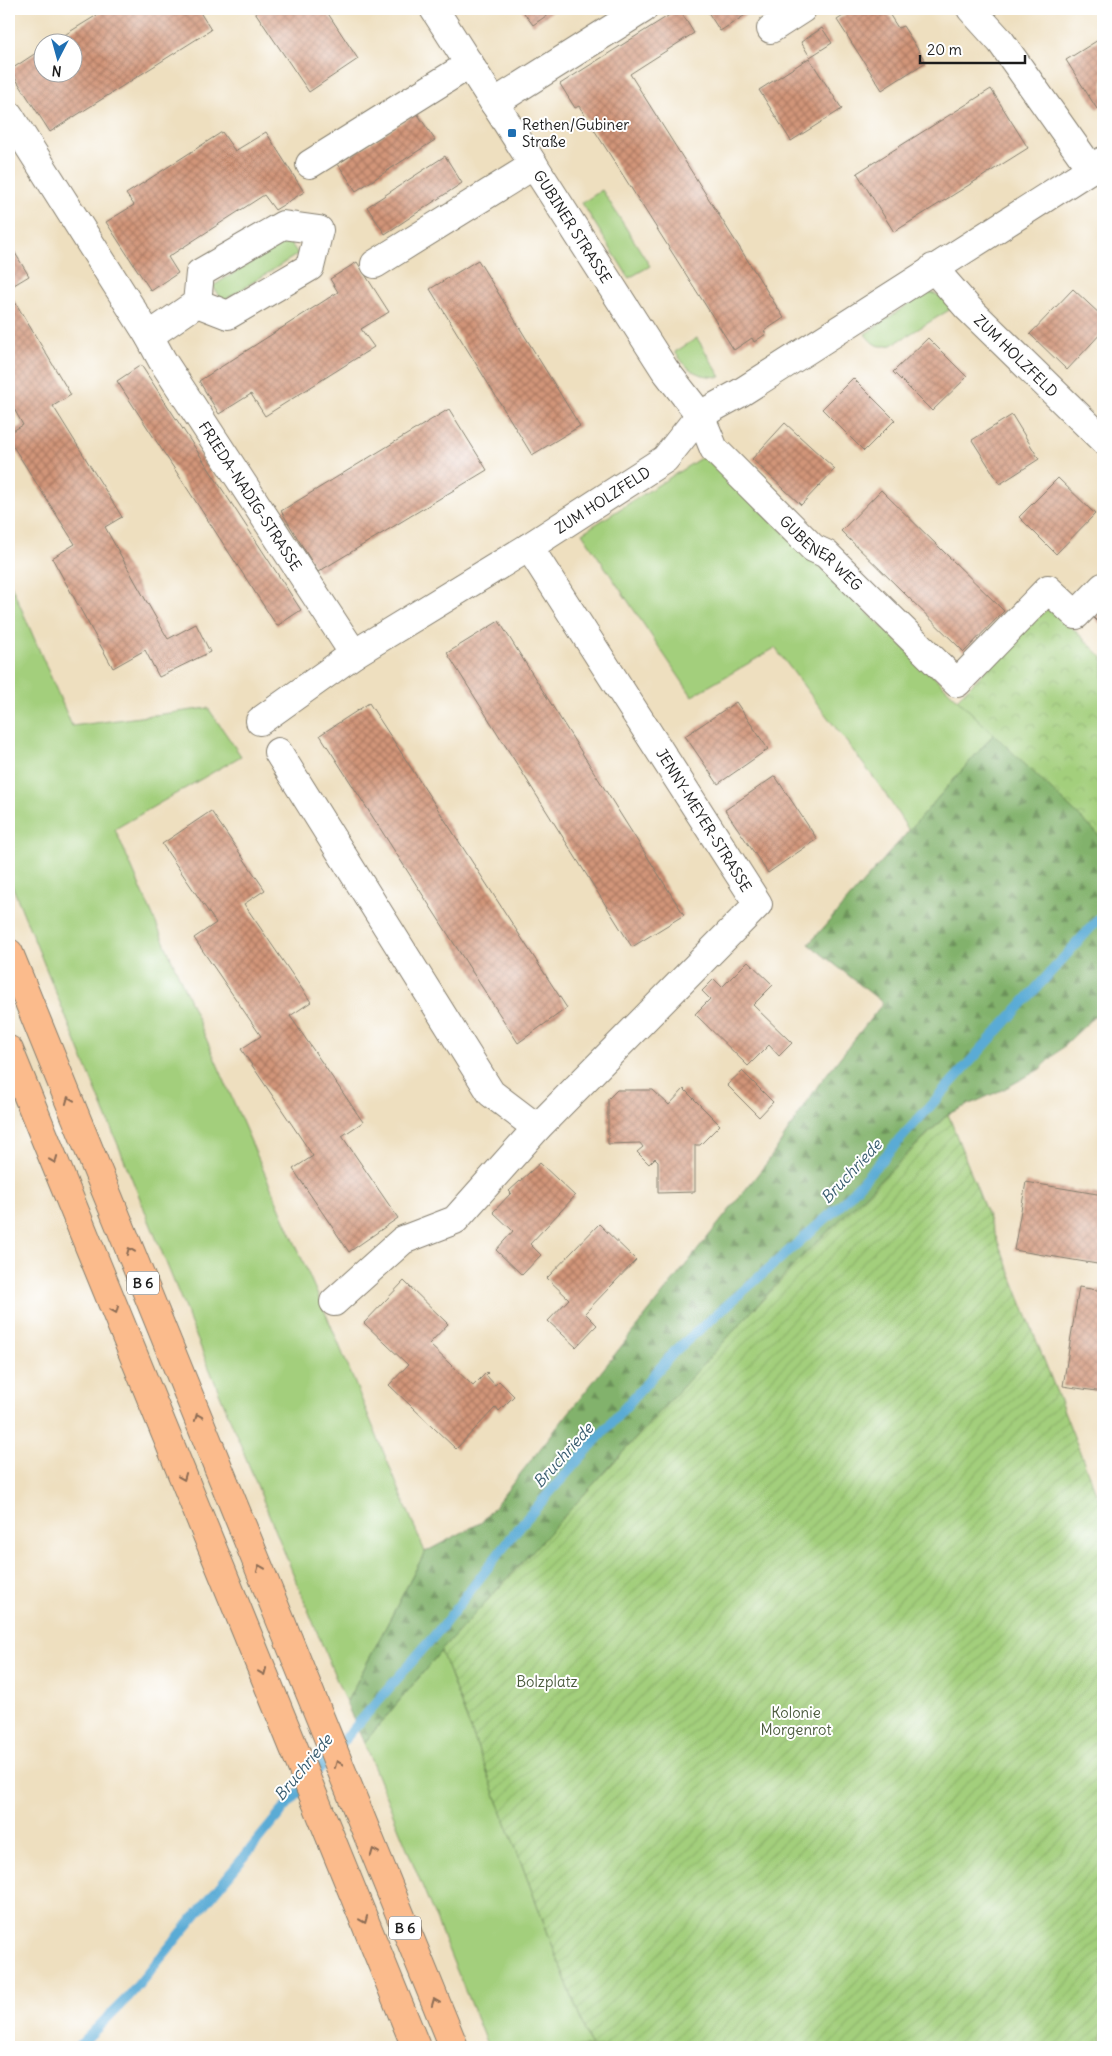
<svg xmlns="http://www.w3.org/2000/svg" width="1112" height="2056" font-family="Delius,sans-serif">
  <defs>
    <pattern id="forest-firs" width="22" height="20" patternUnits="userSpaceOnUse" patternTransform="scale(1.25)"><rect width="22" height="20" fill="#82b26c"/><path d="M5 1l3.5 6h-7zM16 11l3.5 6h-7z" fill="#6a9058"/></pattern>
    <pattern id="park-crowns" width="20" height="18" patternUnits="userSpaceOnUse" patternTransform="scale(1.25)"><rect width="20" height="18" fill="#a3cf7c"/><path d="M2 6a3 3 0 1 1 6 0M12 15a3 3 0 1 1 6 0" fill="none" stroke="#8cb16b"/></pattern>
    <pattern id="garden-furrows" width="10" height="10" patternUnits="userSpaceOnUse" patternTransform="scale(1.25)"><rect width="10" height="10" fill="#a3cf7c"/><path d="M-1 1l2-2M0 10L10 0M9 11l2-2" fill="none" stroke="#8cb16b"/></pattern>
    <pattern id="building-cross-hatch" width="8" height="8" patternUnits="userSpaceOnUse" patternTransform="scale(1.25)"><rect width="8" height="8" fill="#d29579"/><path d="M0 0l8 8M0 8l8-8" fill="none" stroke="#aa7962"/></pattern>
  </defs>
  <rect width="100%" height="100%" fill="#fff"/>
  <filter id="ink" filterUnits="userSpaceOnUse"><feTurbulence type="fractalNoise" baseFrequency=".02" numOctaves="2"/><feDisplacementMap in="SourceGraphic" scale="10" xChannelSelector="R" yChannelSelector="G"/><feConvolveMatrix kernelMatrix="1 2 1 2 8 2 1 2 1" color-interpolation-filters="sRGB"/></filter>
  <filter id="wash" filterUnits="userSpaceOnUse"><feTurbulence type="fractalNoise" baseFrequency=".0096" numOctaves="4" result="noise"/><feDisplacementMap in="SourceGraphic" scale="20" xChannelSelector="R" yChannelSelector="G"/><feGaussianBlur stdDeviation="1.12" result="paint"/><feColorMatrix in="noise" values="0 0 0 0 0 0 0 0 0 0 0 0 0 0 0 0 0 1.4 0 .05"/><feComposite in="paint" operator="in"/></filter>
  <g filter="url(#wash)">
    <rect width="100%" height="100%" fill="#eedfbf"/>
    <!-- grass -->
    <g fill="#a3cf7c" stroke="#60764c">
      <polygon points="602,190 650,266 629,278 582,203"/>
      <polygon points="288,239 298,254 223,301 213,286"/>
      <path d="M926,292c12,2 20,5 28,15l-62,38c-14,3 -19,0 -27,-11z"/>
      <path d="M697,338l24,39c-25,-1 -32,-5 -46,-25z"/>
      <polygon points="704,456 994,734 909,831 883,790 775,648 692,696 582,533"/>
      <polygon points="9,580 72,726 208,708 241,756 115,829 332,1328 425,1552 346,1703 9,878"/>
      <polygon points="441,1651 591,2047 488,2047 364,1743"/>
    </g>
    <!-- forest -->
    <polygon fill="url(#forest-firs)" stroke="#4f6744" points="994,734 1103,839 1103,1008 1040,1069 1004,1089 948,1114 797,1262 441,1651 364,1743 346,1703 425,1552 482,1522 769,1160 819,1084 883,1003 809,944"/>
    <!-- park -->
    <polygon fill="url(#park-crowns)" stroke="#60764c" points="1050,606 1103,658 1103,839 957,699"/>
    <!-- garden -->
    <polygon fill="url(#garden-furrows)" stroke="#60764c" points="948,1114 1103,1511 1103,2047 591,2047 441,1651 797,1262"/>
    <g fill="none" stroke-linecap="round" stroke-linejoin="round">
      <!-- stream -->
      <polyline stroke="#5aabd5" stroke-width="10" points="78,2047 129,1996 273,1822 441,1628 520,1526 675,1351 841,1205 1103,914"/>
    </g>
    <g id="blocks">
      <!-- building -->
      <g fill="url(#building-cross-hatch)">
        <polygon points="107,9 198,9 211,30 50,132 10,70 42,49 42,72 72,72 72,42 53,42"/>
        <polygon points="253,9 325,9 358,59 309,92"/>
        <polygon points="521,9 556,9 533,25"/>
        <polygon points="679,9 694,33 630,74 784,318 764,331 766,334 754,342 752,338 734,350 579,106 575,108 560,84"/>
        <polygon points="706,9 755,9 720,31"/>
        <polygon points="854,9 886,9 898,28 903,26 926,62 882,90 837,20"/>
        <polygon points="822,28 832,43 810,57 801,42"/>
        <polygon points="1103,37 1103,105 1097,109 1066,60"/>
        <polygon points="809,58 842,109 791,141 759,90"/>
        <polygon points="991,89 1028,148 894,232 857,173"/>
        <polygon points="417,113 435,140 356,191 338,164"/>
        <polygon points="222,132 235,151 266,132 304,192 275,210 264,195 168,257 178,273 151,291 106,222 134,205 126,194"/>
        <polygon points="445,156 462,183 385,234 367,207"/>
        <polygon points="9,243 29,276 9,288"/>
        <polygon points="478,260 580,426 532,455 430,289"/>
        <polygon points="357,262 389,312 361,329 374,347 265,416 251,394 219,414 199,381 338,292 330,279"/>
        <polygon points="1073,289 1103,317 1103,331 1067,370 1030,334"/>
        <polygon points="9,292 71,395 53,406 122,517 105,527 136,583 168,639 196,624 210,652 159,677 145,650 113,668 52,558 75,544 9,440 9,433 23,425 9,400"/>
        <polygon points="928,338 967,377 932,411 893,372"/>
        <polygon points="141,365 301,610 277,626 117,381"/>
        <polygon points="853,378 895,420 864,451 822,409"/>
        <polygon points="449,409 487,470 318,572 281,511"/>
        <polygon points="1012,415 1039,459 1000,484 972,440"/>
        <polygon points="785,423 835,469 801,505 752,459"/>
        <polygon points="1058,478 1095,514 1056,554 1019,517"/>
        <polygon points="881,490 1004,611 964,652 841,531"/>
        <polygon points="1103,596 1103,627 1088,612"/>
        <polygon points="499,621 684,915 632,947 447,653"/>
        <polygon points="736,702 768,749 718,784 685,736"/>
        <polygon points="369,703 567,1008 518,1043 320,735"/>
        <polygon points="775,776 817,839 768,873 725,810"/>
        <polygon points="211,811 265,890 244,904 311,1002 290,1016 363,1122 342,1136 398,1218 349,1252 293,1169 313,1156 241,1049 261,1036 194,938 216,923 162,844"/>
        <polygon points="748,961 773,985 753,1005 792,1043 779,1056 769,1045 748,1066 695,1014 710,999 702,991 714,979 722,987"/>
        <polygon points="742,1071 773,1102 759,1117 727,1085"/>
        <polygon points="684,1089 720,1125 700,1145 695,1145 695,1192 658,1193 658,1161 655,1158 649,1164 637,1152 643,1147 640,1143 608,1144 608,1099 617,1090 653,1090 669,1105"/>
        <polygon points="540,1163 575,1196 530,1244 541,1255 522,1275 496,1250 513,1231 493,1212 511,1193 509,1191"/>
        <polygon points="1026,1182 1103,1195 1103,1265 1014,1250"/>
        <polygon points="599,1224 636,1260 585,1313 597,1325 576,1347 548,1321 569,1299 547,1278"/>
        <polygon points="404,1281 448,1324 429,1344 473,1386 487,1372 488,1373 486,1375 495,1385 499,1381 514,1396 499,1411 496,1407 456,1449 389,1385 408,1365 364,1323"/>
        <polygon points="1079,1287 1103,1291 1103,1333 1099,1361 1103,1362 1103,1392 1063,1386"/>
      </g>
    </g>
  </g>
  <g filter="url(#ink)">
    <use href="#blocks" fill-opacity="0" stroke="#857e6e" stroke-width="1"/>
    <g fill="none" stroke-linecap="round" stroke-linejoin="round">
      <!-- minor casing -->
      <g stroke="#857e6e" stroke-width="30">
        <g id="minor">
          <path id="s1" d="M434,9l231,361 35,45 14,34 99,99 13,6 131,129 91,-94 28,26 27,-28"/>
          <polyline points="971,9 1001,42 1091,169"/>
          <polyline points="771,29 802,9"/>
          <polyline points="494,103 643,9"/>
          <path id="s2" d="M9,115l140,221 13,24 192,294"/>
          <polyline points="310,164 470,64"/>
          <polyline points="375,264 534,165"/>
          <path id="s3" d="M933,268l35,40 135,132"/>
          <polyline points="149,336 197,303 228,315 310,267 319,230 283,225 200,273 197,303"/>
          <path id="s4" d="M260,721l94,-67 175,-107 136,-88 35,-44 40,-22 363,-232"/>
          <polyline points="278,752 491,1093 537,1128"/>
          <polyline points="334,1302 403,1240 455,1220 537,1128 758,904 529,547"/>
        </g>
      </g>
      <!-- highway casing -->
      <g stroke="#857e6e" stroke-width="30">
        <g id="highway">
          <polyline points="9,953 454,2047"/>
          <polyline points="9,1050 416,2047"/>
        </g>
      </g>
      <!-- minor -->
      <use href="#minor" stroke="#fff" stroke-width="28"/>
      <!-- highway -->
      <use href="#highway" stroke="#fbbb8c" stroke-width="28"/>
    </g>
    <!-- one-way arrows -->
    <defs><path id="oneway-chevron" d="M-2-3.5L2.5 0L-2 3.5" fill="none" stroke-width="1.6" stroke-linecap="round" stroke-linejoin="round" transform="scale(1.25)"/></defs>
    <g stroke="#8c6c54">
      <use href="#oneway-chevron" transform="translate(69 1100) rotate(-112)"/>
      <use href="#oneway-chevron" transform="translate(54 1160) rotate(68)"/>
      <use href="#oneway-chevron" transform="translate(130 1251) rotate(-112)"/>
      <use href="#oneway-chevron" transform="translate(115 1310) rotate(68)"/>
      <use href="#oneway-chevron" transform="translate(198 1417) rotate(-112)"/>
      <use href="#oneway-chevron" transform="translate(183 1477) rotate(68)"/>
      <use href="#oneway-chevron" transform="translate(260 1568) rotate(-112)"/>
      <use href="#oneway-chevron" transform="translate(263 1672) rotate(68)"/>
      <use href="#oneway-chevron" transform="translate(338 1764) rotate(-112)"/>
      <use href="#oneway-chevron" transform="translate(374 1852) rotate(-112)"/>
      <use href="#oneway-chevron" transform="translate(364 1920) rotate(68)"/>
      <use href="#oneway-chevron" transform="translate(435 2002) rotate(-112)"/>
    </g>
  </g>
  <!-- markers -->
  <rect fill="#1f6fb2" stroke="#fff" stroke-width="2" x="507" y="128" width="10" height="10" rx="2.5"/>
  <g text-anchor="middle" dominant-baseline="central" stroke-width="4" stroke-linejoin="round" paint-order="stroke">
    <!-- shield labels -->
    <g fill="#fff" stroke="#606060" stroke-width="1">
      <rect x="127" y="1271.5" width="32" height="23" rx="4"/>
      <rect x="389" y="1916.5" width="32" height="23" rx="4"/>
    </g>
    <g font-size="14" font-weight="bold" fill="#1c1c1c">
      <text x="143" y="1283">B 6</text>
      <text x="405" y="1928">B 6</text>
    </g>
    <!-- poi labels -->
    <g font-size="15" fill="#1c1c1c" stroke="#fff" text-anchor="start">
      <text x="522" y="124">Rethen/Gubiner<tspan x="522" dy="17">Straße</tspan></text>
    </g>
    <!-- street labels -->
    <g font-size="15" fill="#1c1c1c" stroke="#fff">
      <text stroke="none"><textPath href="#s1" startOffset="258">GUBINER STRASSE</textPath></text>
      <text stroke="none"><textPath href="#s3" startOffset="121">ZUM HOLZFELD</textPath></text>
      <text stroke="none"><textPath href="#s2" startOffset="451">FRIEDA-NADIG-STRASSE</textPath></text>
      <text stroke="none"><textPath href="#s4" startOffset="408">ZUM HOLZFELD</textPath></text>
      <text stroke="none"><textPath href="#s1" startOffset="672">GUBENER WEG</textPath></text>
      <text transform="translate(704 820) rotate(58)">JENNY-MEYER-STRASSE</text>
    </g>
    <!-- park labels -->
    <g font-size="15" fill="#4b5b3e" stroke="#fff">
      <text x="547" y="1681">Bolzplatz</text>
      <text x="796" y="1712">Kolonie<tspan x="796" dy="17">Morgenrot</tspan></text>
    </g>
    <!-- water labels -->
    <g font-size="16" font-style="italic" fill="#385c6f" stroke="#fff">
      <text transform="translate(851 1171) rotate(-47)">Bruchriede</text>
      <text transform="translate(563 1455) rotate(-48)">Bruchriede</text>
      <text transform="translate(303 1767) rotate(-50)">Bruchriede</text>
    </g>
  </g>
  <!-- margin -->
  <rect width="1112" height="2056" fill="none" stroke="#fff" stroke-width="30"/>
  <!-- north arrow -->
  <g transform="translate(58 58) rotate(186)"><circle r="24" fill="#ffffff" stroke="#a4a4a4"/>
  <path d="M0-4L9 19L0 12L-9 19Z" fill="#1f6fb2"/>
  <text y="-8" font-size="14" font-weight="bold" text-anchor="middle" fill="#1c1c1c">N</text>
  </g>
  <!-- scale -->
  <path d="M920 55v8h105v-8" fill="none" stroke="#1c1c1c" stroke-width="2.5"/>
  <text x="927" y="55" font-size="15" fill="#1c1c1c" stroke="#ffffff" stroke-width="4" paint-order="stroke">20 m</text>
</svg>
